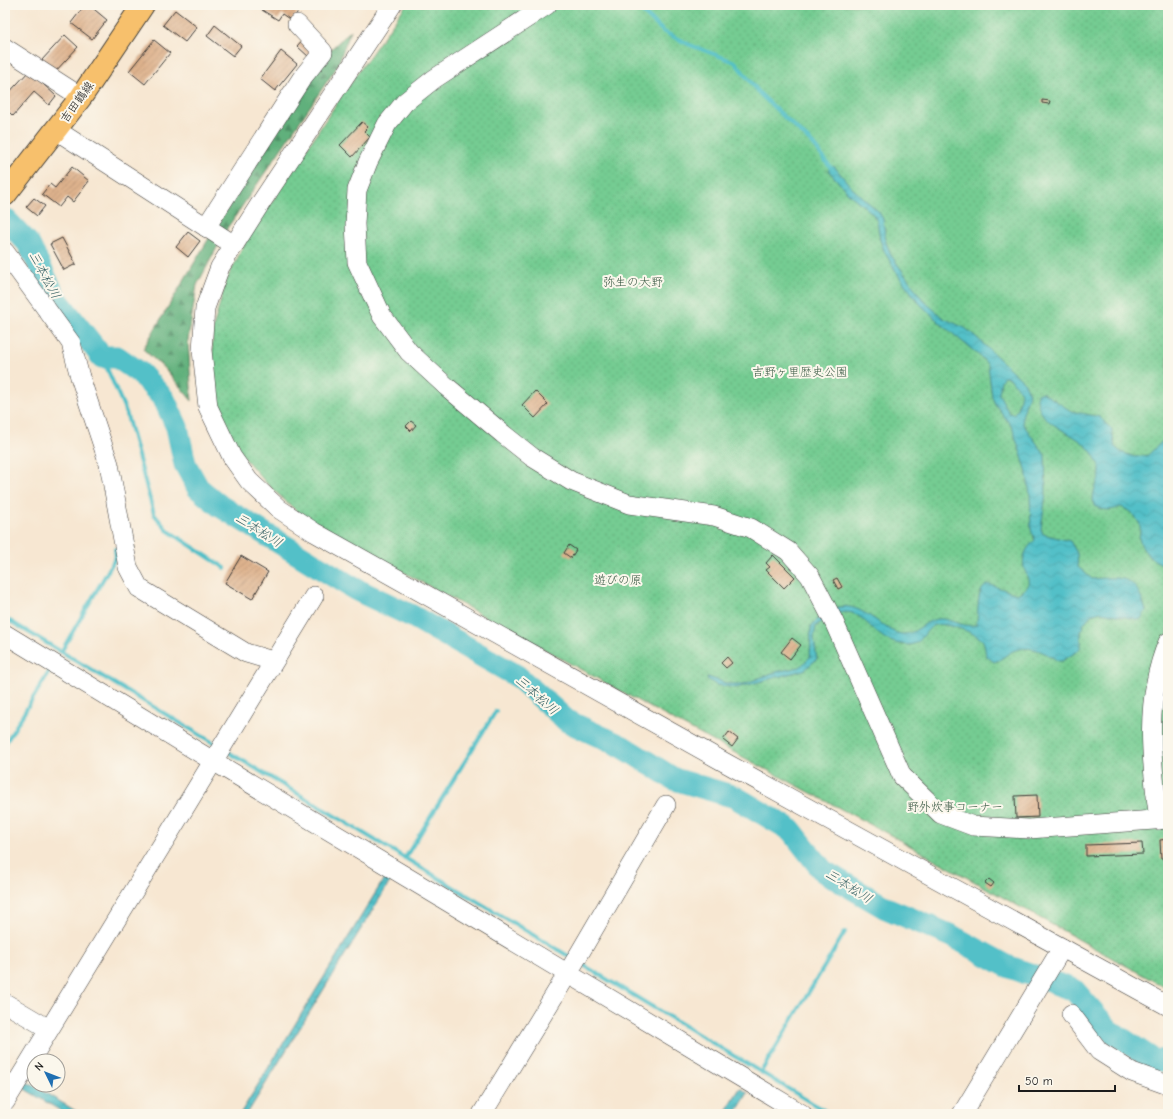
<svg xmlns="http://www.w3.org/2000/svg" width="1173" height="1119" font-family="'Comic Neue','Klee One',sans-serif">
  <defs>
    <pattern id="forest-firs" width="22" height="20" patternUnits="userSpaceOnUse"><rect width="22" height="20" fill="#60b07c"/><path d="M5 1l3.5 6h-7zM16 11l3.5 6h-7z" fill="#4e8e65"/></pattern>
    <pattern id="park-dots" width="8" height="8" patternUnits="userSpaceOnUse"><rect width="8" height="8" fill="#75cc92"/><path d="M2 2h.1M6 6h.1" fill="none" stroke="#65af7d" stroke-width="1.8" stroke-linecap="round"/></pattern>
    <pattern id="water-waves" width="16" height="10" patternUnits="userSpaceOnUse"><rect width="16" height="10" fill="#52c0c8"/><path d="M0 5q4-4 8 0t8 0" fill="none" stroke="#47a4ab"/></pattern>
    <pattern id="building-hatch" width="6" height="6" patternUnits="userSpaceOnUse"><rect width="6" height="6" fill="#deb28d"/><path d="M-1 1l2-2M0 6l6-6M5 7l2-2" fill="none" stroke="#be9879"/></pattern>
  </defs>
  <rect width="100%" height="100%" fill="#fbf7ec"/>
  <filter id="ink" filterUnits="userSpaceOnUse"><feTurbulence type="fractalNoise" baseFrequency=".025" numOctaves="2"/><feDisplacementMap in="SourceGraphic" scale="8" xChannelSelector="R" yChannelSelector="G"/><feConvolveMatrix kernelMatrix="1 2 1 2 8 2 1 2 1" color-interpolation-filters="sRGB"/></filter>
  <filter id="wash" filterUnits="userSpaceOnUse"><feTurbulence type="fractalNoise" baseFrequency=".012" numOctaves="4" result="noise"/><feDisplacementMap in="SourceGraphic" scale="16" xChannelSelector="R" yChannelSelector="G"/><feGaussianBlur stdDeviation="0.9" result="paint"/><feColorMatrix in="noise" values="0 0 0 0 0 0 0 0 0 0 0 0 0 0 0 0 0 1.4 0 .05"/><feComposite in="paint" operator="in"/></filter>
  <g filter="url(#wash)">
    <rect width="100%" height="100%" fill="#f7e7d2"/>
    <!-- forest -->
    <polygon fill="url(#forest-firs)" stroke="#3e664c" points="351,30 337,67 228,227 197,285 188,340 192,401 167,371 143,349 215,228 326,54"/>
    <!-- park -->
    <polygon fill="url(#park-dots)" stroke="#487457" points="406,5 1168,5 1168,989 894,837 673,720 303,517 268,485 241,454 223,420 213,379 212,332 226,281 246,241 342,95"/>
    <!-- water -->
    <g fill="url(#water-waves)" stroke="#376e72" fill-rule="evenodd">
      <path d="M834,166l18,22 27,24 4,7 3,23 5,13 32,45 20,18 22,10 10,8 50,47 4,11 -7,23 1,7 22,31 1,38 -5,36 2,5 27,7 7,12 1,14 14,12c33,-3 44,-3 54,32l-6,9 -39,-8 -10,3 -7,8 -3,9v14l-3,5 -16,10h-4c-14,-9 -27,-17 -45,-10 -7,3 -11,9 -19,11l-8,-6c-1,-4 -1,-11 -3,-15 -6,-8 -38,-19 -48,-16 -14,6 -11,24 -35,19 -38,-7 -36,-55 -84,-18l-2,12 3,21 -13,11 -68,18 -20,-3 -9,-6 1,-2 21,7h15l31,-12 25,-5 10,-10 1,-31c27,-27 40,-24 69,-3 6,4 13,10 22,11 14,1 22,-13 35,-15 10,-1 15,3 24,5 5,2 10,1 15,1 4,-13 -2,-33 12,-41l29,10c23,-11 3,-19 7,-36 1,-8 6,-13 11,-18l-4,-10 -1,-35 -4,-26 -14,-42 -17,-23 -3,-7 -4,-32 -6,-7 -42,-35 -20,-19 -20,-26 -15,-25 -5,-13 -3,-19 -5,-8 -24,-20 -20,-23zM1004,377l6,1 11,15 -3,16 -5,5 -4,-1 -10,-19 2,-14z"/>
      <path d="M1042,392l29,19 29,6 12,13 3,17 6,5 14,5 13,-2 20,-19v129c-12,-1 -24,-11 -28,-23 -2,-5 1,-11 0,-16 -2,-9 -11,-16 -19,-19 -11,4 -17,4 -27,-1 -4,-18 7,-23 6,-36 0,-4 -4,-11 -6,-14 -14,-27 -59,-26 -57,-62z"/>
      <polygon points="387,874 393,877 247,1114 240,1114"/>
      <polygon points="27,1082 81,1114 66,1114 23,1088"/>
      <polygon points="740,1088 748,1093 735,1114 724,1114"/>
    </g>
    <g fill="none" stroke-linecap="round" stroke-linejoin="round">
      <!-- stream -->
      <g stroke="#52c0c8" stroke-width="4">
        <polyline points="635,5 664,32 690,45 735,62 760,94 813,144 831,168"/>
        <polyline points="102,357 126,412 154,514 167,530 225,568"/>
        <polyline points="5,618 217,745"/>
        <polyline points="61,652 116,557 115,549"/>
        <polyline points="5,744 49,672"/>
        <polyline points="225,750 570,957"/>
        <polyline points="405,858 496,711"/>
        <polyline points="580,963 830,1114"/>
        <polyline points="761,1072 845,932"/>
        <polyline points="5,1073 10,1076 7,1080"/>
      </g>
      <!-- river -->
      <polyline stroke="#52c0c8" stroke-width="23" points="5,219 28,243 55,297 102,357 117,357 140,373 164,399 177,427 185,464 198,488 220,506 355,589 412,616 517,676 567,721 623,747 674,779 735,797 791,830 823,871 886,908 952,936 1007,966 1074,990 1109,1030 1152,1059 1168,1062"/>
    </g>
    <g id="blocks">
      <!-- building -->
      <g fill="url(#building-hatch)">
        <polygon points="85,5 89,5 107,20 92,39 71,23"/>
        <polygon points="265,5 302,5 292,21 282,14 278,20 262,10"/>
        <polygon points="175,10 197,27 185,42 163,25"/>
        <polygon points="215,25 241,46 233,56 207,36"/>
        <polygon points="65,35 78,47 54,73 41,61"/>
        <polygon points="304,38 317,51 310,58 297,46"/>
        <polygon points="154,40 170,53 145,84 129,71"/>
        <polygon points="281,51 297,64 275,91 260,79"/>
        <polygon points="29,71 56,96 49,105 34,92 13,116 5,108 5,97"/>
        <polygon points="1042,100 1050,101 1049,104 1042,103"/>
        <polygon points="362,122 368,127 364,131 370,137 352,157 340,145"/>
        <polygon points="72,167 89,181 73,202 67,197 59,207 42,194 50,184 55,188"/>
        <polygon points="34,198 45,206 37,216 26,207"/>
        <polygon points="188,232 200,241 188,257 176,247"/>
        <polygon points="62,238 76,264 64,270 50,244"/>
        <polygon points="535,391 548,404 535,418 522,405"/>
        <polygon points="411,421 416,425 411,431 406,426"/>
        <polygon points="569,545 576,550 571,558 564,553"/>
        <polygon points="773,555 795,577 784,588 766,570 770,567 766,563"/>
        <polygon points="241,556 268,572 252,599 225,583"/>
        <polygon points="837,578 842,587 838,589 833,580"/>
        <polygon points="792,638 801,645 790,659 781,652"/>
        <polygon points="727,657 732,663 726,668 721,663"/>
        <polygon points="729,732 738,739 732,747 723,740"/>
        <polygon points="1037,795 1038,817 1016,818 1015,796"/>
        <polygon points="1168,839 1168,859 1161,859 1160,840"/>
        <polygon points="1142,843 1143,854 1086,856 1086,845"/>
        <polygon points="989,879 994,883 991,887 985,883"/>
      </g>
    </g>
  </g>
  <g filter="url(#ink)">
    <use href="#blocks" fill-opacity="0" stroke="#3d3a37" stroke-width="1"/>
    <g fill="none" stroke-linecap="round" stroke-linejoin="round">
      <!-- minor casing -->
      <g stroke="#3d3a37" stroke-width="20">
        <g id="minor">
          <polyline points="392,5 262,201 220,267 205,308 202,350 208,407 232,457 249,481 279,509 314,532 724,762 1168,1006"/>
          <polyline points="547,5 434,79 405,102 387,124 368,162 357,190 355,224 357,262 382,316 409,352 447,387 503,434 532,457 571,481 629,504 714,516 751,528 788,551 810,576 834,622 902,776 941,814 973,826 1029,829 1168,819"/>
          <polyline points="5,48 81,97"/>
          <polyline points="56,130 234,245"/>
          <polyline points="206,227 302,78 323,52 297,24"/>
          <polyline points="5,252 71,343 80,377 109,464 128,567 139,588 246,653 273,661"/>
          <polyline points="5,634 213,761 802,1114"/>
          <path d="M1159,820c-8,-59 -15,-122 9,-178"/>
          <polyline points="5,1003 49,1029"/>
          <polyline points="1071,1014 1099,1051 1132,1072 1168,1085"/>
          <polyline points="5,1102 314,596"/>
          <polyline points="482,1114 568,973 666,805"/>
          <polyline points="962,1114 1062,948"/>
        </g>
      </g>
      <!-- major casing -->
      <g stroke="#3d3a37" stroke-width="24">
        <polyline id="major" points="5,195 81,97 143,5"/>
      </g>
      <!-- minor -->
      <use href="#minor" stroke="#fff" stroke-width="19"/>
      <!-- major -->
      <use href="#major" stroke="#f7c06c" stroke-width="22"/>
    </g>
  </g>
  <g text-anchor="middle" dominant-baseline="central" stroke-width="4" stroke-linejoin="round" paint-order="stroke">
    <!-- street labels -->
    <g font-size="12" fill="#1c1c1c" stroke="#fbf7ec">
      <text transform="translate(77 102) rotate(-54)">吉田鶴線</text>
    </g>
    <!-- park labels -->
    <g font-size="12" fill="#3b5a45" stroke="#fbf7ec">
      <text x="633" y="282">弥生の大野</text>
      <text x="800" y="372">吉野ヶ里歴史公園</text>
      <text x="618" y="580">遊びの原</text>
      <text x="955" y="807">野外炊事コーナー</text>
    </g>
    <!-- water labels -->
    <g font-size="13" font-style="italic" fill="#325e61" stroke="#fbf7ec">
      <text transform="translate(45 275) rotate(62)">三本松川</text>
      <text transform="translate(259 530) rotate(32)">三本松川</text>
      <text transform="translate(537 695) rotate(41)">三本松川</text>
      <text transform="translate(849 886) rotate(32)">三本松川</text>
    </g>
  </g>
  <!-- margin -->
  <rect width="1173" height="1119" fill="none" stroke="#fbf7ec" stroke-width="20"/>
  <!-- north arrow -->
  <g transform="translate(46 1073) rotate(313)"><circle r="19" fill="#fbf7ec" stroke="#a29f99"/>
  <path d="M0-3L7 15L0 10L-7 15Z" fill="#1f6fb2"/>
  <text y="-6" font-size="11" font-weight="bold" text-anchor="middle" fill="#1c1c1c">N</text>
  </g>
  <!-- scale -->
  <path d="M1019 1085v6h96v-6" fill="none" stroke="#1c1c1c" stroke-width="2"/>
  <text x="1025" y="1085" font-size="12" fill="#1c1c1c" stroke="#fbf7ec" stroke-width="3" paint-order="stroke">50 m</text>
</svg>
